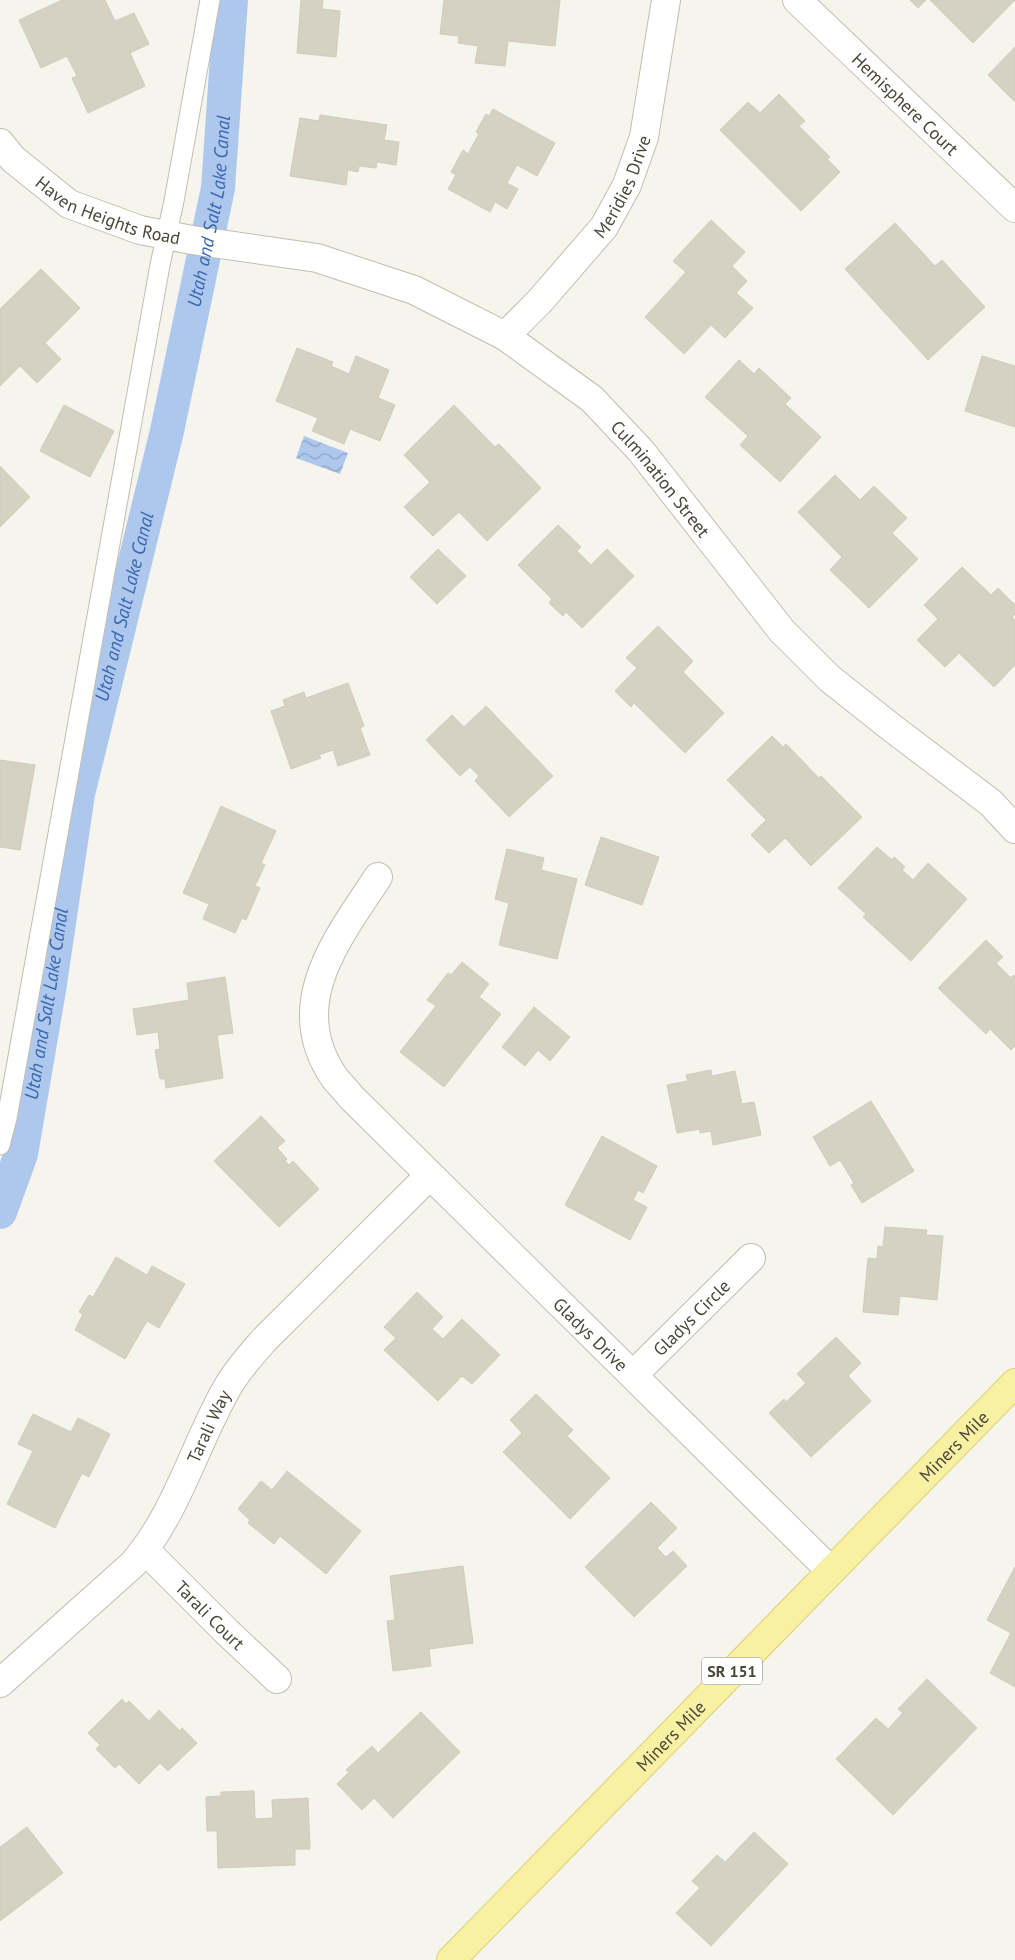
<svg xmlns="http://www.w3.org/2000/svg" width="1015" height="1960" font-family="'PT Sans',sans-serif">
  <defs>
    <pattern id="water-waves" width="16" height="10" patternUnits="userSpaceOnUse" patternTransform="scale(1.25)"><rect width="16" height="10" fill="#aec7ed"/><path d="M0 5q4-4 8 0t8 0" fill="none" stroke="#90a3c1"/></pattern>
  </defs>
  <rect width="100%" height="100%" fill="#f5f4ed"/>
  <!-- water -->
  <polygon fill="url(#water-waves)" points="304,436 348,453 340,474 296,458"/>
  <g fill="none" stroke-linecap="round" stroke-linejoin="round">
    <!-- canal -->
    <path stroke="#aec7ed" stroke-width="34" id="s1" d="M0,1212l21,-58 28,-164 29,-196 89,-363 51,-243 13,-188"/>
  </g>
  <!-- building -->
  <g fill="#d6d2c3" stroke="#d1cbb6">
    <polygon points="62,0 105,0 115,21 134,13 149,44 130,53 145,86 88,113 72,78 77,76 67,56 41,68 19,20"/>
    <polygon points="301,0 323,0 322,9 340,11 336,57 297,53"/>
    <polygon points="444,0 560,0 555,46 508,41 505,66 475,63 478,46 458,43 459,36 440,34"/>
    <polygon points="910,0 926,0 918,8"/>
    <polygon points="930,0 1015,0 973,43"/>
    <polygon points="1015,47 1015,102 988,75"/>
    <polygon points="779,94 805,121 799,126 830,157 827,159 840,172 801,211 720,130 748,102 760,113"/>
    <polygon points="493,109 555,143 537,176 517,165 507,183 518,189 507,209 495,202 490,212 448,189 456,175 451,172 463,150 468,154 479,134 476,132 486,114 489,116"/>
    <polygon points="320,115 387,125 384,140 399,142 396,165 377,162 376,168 359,166 358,172 348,170 346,185 290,176 300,118 319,121"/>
    <polygon points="711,220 745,252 732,266 747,281 736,293 753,308 725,338 711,325 684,354 645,317 686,272 673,261"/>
    <polygon points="895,223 935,266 942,260 985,307 928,360 845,269"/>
    <polygon points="41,269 80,308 45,343 61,359 37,383 20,366 0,386 0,309"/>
    <polygon points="297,348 333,362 331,366 349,374 356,356 389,370 378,398 395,405 380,441 350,429 344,444 312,431 318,418 276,401"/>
    <polygon points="982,356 1015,366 1015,427 965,411"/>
    <polygon points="739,360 754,374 759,368 791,398 785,404 821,437 780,482 740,445 748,436 705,397"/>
    <polygon points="64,405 114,431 90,477 40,451"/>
    <polygon points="454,405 495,447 499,444 541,488 487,541 459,512 433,536 404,507 430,482 404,455"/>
    <polygon points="0,466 30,497 0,527"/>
    <polygon points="835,475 860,500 874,486 907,518 892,533 918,559 869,608 830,570 842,557 798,512"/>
    <polygon points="558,525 581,547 577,551 591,565 607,549 634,576 582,628 566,612 563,616 549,603 552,599 518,565"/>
    <polygon points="438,549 466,576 437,604 410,577"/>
    <polygon points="962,567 991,595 998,588 1015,605 1015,614 1012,617 1015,620 1015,665 994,687 959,653 945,667 917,640 938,619 924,605"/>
    <polygon points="658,626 693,661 683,672 724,713 685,753 634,703 631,707 615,691 637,668 626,658"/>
    <polygon points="348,683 364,726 360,728 370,755 338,766 333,750 319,755 321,758 291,769 271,711 285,706 283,700 304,692 306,698"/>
    <polygon points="486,706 553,776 509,817 475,781 479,776 470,767 460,776 426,740 452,715 464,727"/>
    <polygon points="772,736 783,747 786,744 819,778 821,776 862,817 811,866 785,838 769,853 751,835 766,820 727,780"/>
    <polygon points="0,760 35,765 20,850 0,847"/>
    <polygon points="221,806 276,831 261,863 265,865 255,886 260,888 246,920 242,918 235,933 203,919 209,904 183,893"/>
    <polygon points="601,837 659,857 642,905 585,885"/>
    <polygon points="877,847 892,860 894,857 905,867 902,870 913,880 928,863 967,899 911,961 863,917 866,914 838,888"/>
    <polygon points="507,849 544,858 541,870 577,879 557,959 499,945 509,903 495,899"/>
    <polygon points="986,940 1003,957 996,963 1011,978 1013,975 1015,977 1015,1046 1011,1050 990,1029 986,1034 938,988"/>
    <polygon points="462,962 489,984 479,997 501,1014 444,1087 400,1052 436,1006 427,1000 448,973 451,975"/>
    <polygon points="225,977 233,1033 217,1035 223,1078 166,1088 165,1079 160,1079 155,1050 160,1049 158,1032 137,1035 133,1009 189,1000 187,983"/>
    <polygon points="534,1007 570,1037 550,1061 538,1050 525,1066 502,1047"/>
    <polygon points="711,1070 712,1076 735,1071 742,1104 754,1102 761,1135 713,1145 711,1131 700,1133 700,1129 677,1133 667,1085 688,1081 686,1075"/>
    <polygon points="871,1101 914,1171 862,1203 851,1185 854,1183 840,1160 830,1166 813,1137"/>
    <polygon points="261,1116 285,1141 277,1148 287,1159 285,1161 289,1165 293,1161 319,1189 279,1227 214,1161"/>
    <polygon points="602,1136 657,1166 643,1193 638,1190 633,1200 647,1207 630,1240 565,1205"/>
    <polygon points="885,1227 927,1230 926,1235 943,1236 937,1300 900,1296 898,1315 863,1312 868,1258 877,1259 878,1246 883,1247"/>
    <polygon points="116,1257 147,1275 152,1266 185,1284 159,1328 147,1321 125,1359 75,1330 83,1314 79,1312 89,1295 93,1297"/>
    <polygon points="417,1292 443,1317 432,1329 443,1339 462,1319 500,1355 472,1384 462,1376 438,1401 384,1350 396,1338 384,1327"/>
    <polygon points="836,1337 861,1363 848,1376 871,1401 811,1457 769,1413 784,1399 786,1402 806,1383 797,1374"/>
    <polygon points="536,1394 573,1430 567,1436 610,1478 570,1519 503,1452 522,1433 510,1420"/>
    <polygon points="33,1414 71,1432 78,1418 110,1434 89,1477 82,1473 55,1528 7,1504 33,1451 18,1444"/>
    <polygon points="287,1471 361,1531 326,1574 280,1536 274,1544 248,1523 250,1520 238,1509 261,1481 272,1490"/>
    <polygon points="651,1502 677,1528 657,1548 666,1557 673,1551 687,1566 634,1617 585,1567"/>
    <polygon points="463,1566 473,1643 429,1649 431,1666 393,1671 387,1621 395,1620 390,1576"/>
    <polygon points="1015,1567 1015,1687 990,1673 1011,1633 987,1620"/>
    <polygon points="927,1679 977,1728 893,1815 836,1759 876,1718 888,1729 903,1713 898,1709"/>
    <polygon points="122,1699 126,1704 129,1701 149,1721 159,1710 180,1731 182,1728 197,1743 168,1771 160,1763 139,1784 119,1764 115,1768 96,1749 100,1745 88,1733"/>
    <polygon points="421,1712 460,1752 393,1818 374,1798 362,1810 337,1784 349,1772 346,1770 372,1746 378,1753"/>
    <polygon points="254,1791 255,1819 273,1818 272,1800 308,1798 310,1849 295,1849 295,1865 218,1868 217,1831 207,1831 206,1797 221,1796 221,1792"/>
    <polygon points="27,1827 63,1873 0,1921 0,1847"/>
    <polygon points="754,1832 788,1864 711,1946 676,1913 700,1888 692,1881 717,1855 725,1862"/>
  </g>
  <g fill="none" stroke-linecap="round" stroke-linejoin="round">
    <!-- lane casing -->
    <g stroke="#c1beaf" stroke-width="21">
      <polyline id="lane" points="0,1145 7,1118 160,265 174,201 210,0"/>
    </g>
    <!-- street casing -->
    <g stroke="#c1beaf" stroke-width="30">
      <g id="street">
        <path id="s2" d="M797,0l218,208"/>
        <path id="s3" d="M0,143l13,16 56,45 71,26 52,10 125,18 97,32 91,46 87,63 49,52 141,180 47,47 63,50 99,75 24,26"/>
        <path id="s4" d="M505,336l34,-34 65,-75 23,-42 17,-48 22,-137"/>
        <path id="s5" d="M378,877c-40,61 -94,127 -44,200 5,7 12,13 17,20l479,473"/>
        <path id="s6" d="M633,1375l118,-117"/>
        <path id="s7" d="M145,1550l82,82 50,47"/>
        <path id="s8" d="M0,1683l133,-119c44,-51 61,-118 94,-176 10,-18 24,-33 37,-48l166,-165"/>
      </g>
    </g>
    <!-- primary casing -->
    <g stroke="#ded172" stroke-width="30">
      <g id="primary">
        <path id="s9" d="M451,1960l564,-577"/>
      </g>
    </g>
    <!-- lane -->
    <use href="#lane" stroke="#fff" stroke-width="19"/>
    <!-- street -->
    <use href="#street" stroke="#fff" stroke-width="28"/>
    <!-- primary -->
    <use href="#primary" stroke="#f8f0a3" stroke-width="28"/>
  </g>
  <g text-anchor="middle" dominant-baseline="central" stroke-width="5" stroke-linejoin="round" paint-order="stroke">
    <!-- shield labels -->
    <rect fill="#fff" stroke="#807e75" stroke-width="1" x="702" y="1657.5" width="60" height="27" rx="4"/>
    <g font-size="16" font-weight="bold" fill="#4a473a">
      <text x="732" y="1671">SR 151</text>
    </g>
    <!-- street labels -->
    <g font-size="18" fill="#4a473a" stroke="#fff">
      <text stroke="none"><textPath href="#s2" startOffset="150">Hemisphere Court</textPath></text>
      <text stroke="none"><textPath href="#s4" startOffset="192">Meridies Drive</textPath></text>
      <text stroke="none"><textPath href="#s3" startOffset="131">Haven Heights Road</textPath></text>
      <text stroke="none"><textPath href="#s3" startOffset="764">Culmination Street</textPath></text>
      <text stroke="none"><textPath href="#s6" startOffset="82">Gladys Circle</textPath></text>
      <text stroke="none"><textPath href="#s5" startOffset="584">Gladys Drive</textPath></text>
      <text stroke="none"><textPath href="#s8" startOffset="336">Tarali Way</textPath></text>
      <text stroke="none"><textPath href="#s9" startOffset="719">Miners Mile</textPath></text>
      <text stroke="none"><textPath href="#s7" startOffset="92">Tarali Court</textPath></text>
      <text stroke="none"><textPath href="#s9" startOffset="314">Miners Mile</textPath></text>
    </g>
    <!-- water labels -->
    <g font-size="19" font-style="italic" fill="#3867b0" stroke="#fff">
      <text stroke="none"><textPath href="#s1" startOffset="1024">Utah and Salt Lake Canal</textPath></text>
      <text stroke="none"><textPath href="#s1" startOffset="619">Utah and Salt Lake Canal</textPath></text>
      <text stroke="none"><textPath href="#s1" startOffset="214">Utah and Salt Lake Canal</textPath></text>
    </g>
  </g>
</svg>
